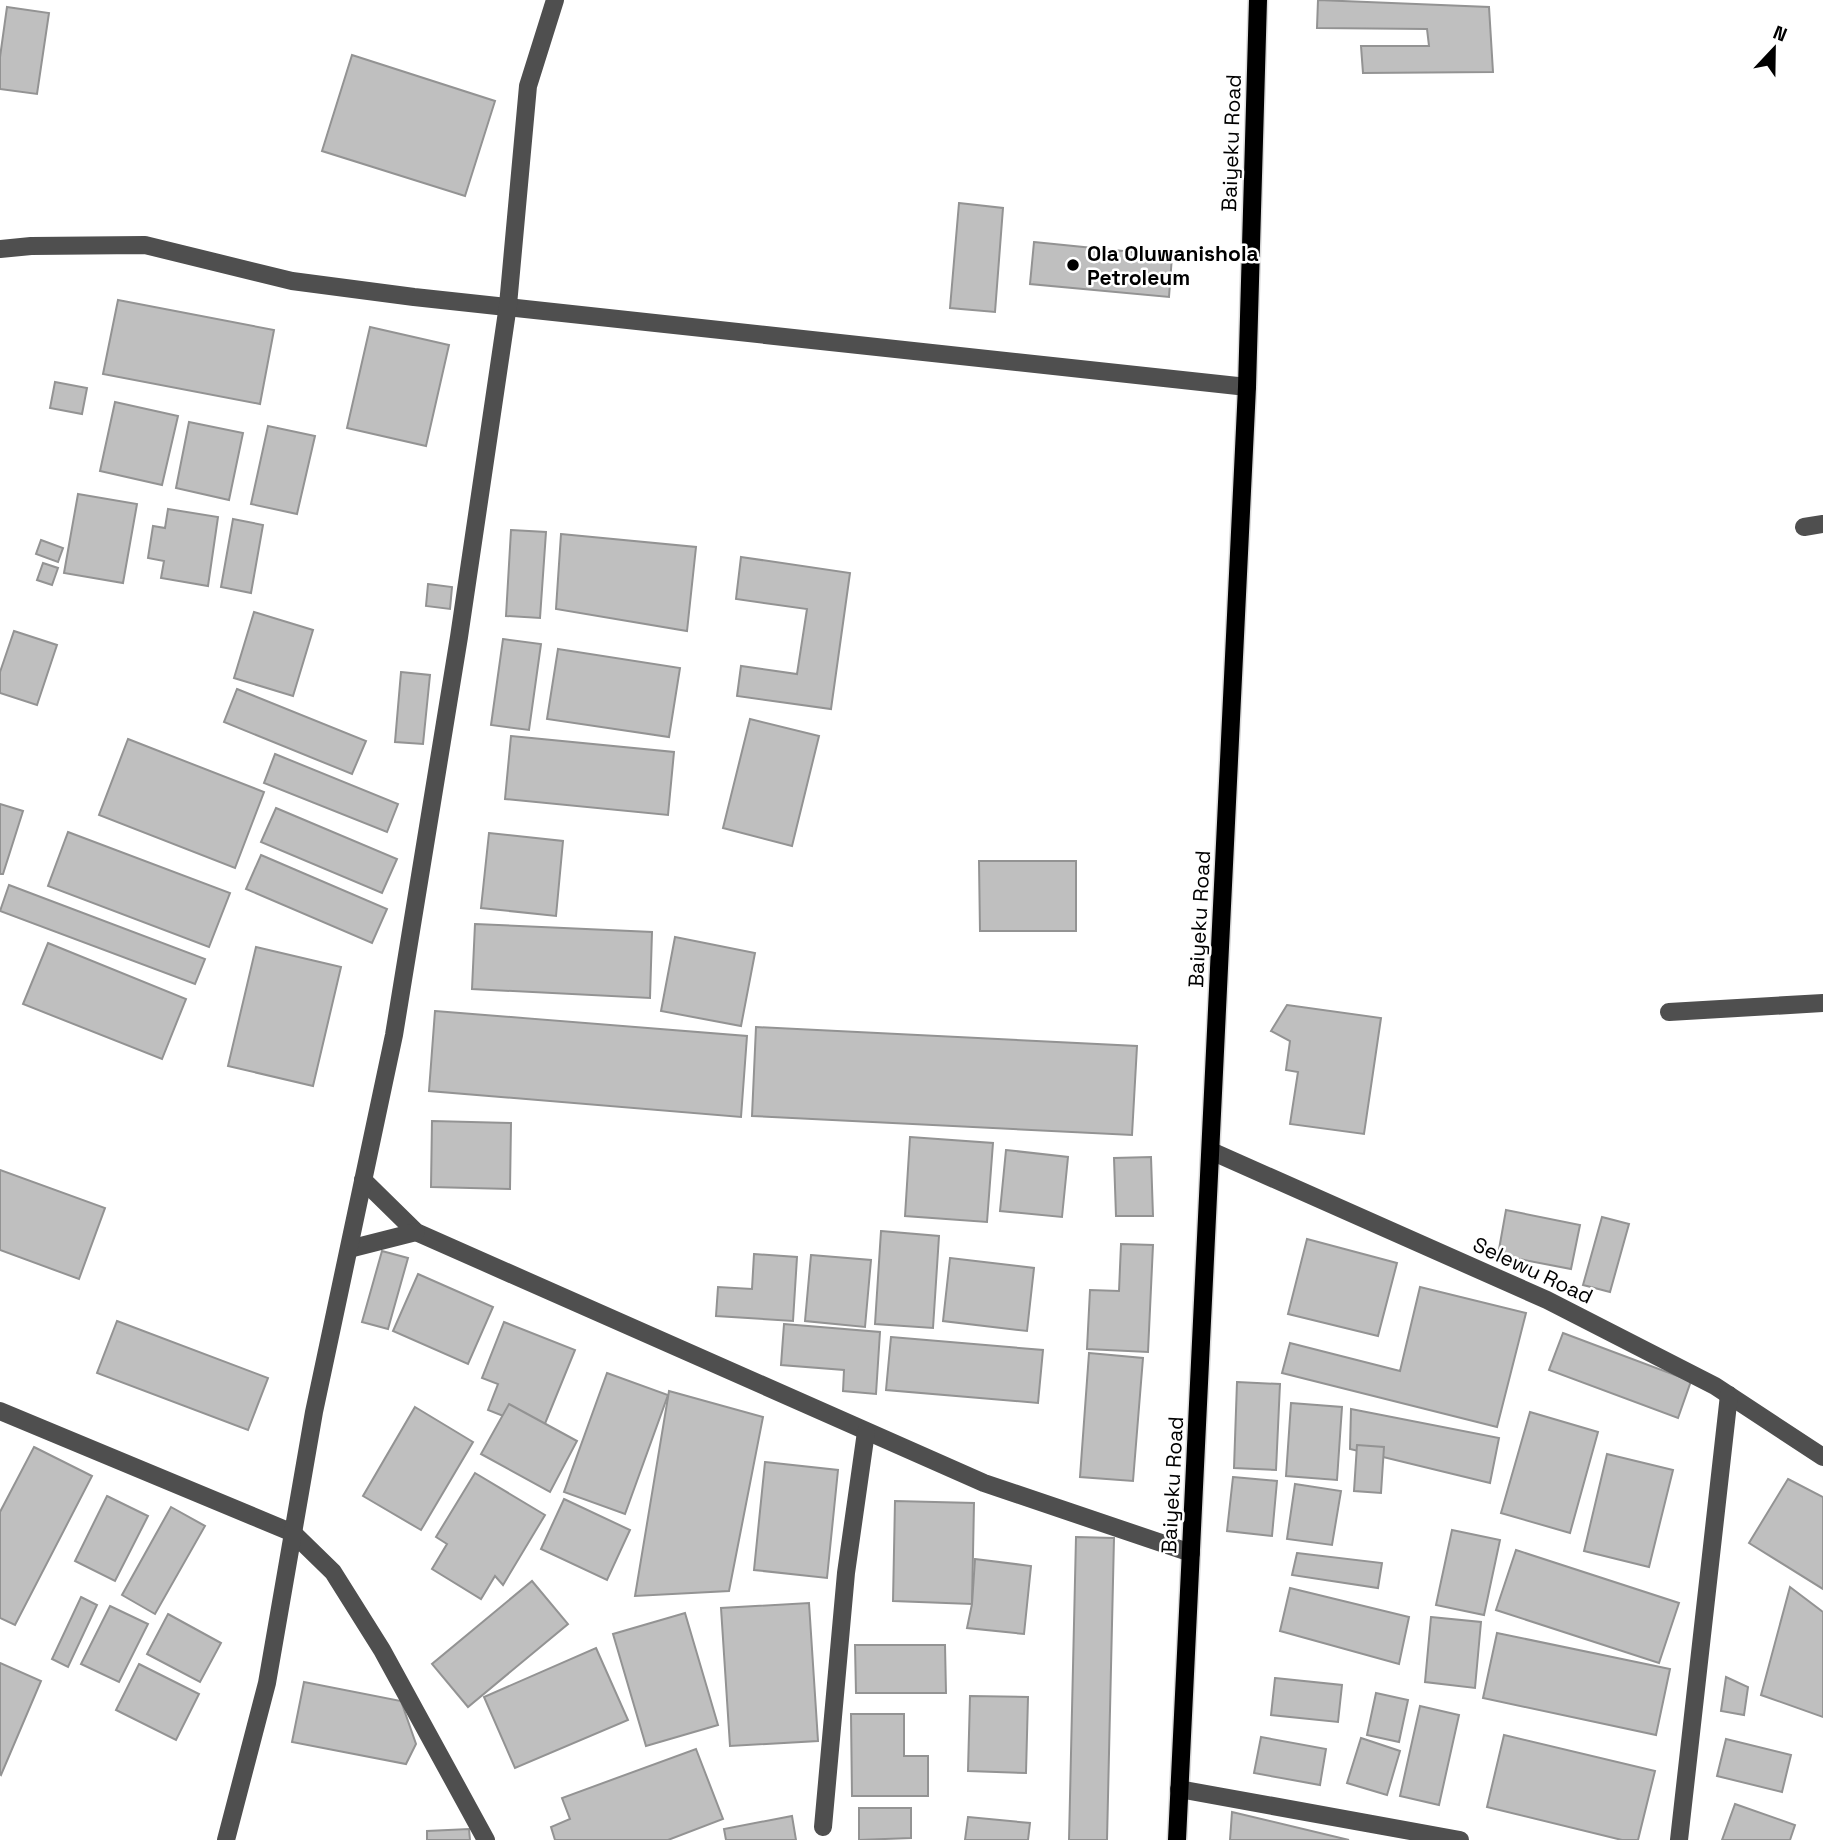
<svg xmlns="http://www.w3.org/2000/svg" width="1823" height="1840" font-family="'Space Grotesk',sans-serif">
  <rect width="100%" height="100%" fill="#fff"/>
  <!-- building -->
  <g fill="#bfbfbf" stroke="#939393" stroke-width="2">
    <polygon points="1318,0 1489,7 1493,72 1363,73 1361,46 1429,46 1427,29 1317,28"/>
    <polygon points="7,7 49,13 37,94 0,89 0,57"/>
    <polygon points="352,55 495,101 465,196 322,151"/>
    <polygon points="959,203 1003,208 995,312 950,308"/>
    <polygon points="1034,242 1172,256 1169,297 1030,284"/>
    <polygon points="118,300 274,330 260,404 103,374"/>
    <polygon points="370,327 449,345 426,446 347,428"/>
    <polygon points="55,382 87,388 82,414 50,408"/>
    <polygon points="115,402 178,416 162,485 100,471"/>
    <polygon points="189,422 243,433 229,500 176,488"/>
    <polygon points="268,426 315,436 297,514 251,504"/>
    <polygon points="78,494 137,504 123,583 64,573"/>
    <polygon points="168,509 218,517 208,586 161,578 164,561 148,558 153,526 165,528"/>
    <polygon points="233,519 263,525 251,593 221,587"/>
    <polygon points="511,530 546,532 540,618 506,616"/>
    <polygon points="561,534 696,547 687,631 556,609"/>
    <polygon points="41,540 63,548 58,562 36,554"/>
    <polygon points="741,557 850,573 831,709 737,696 741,666 797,674 807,609 736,599"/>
    <polygon points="43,563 58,568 52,585 37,580"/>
    <polygon points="428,584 452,587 450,609 426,606"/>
    <polygon points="254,612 313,630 293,696 234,678"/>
    <polygon points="14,631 57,645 37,705 0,693 0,672"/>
    <polygon points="503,639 541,644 529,730 491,725"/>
    <polygon points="558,649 680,668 669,737 547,719"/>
    <polygon points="401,672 430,675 423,744 395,742"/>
    <polygon points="237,689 366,741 352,774 224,722"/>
    <polygon points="750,719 819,736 792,846 723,828"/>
    <polygon points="511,736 674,752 668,815 505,799"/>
    <polygon points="128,739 264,792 235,868 99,815"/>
    <polygon points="275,754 398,804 387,832 264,783"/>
    <polygon points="0,804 23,811 3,874 0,874"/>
    <polygon points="276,808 397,859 382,893 261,842"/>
    <polygon points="68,832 230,893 209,947 48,886"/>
    <polygon points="489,833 563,841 556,916 481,908"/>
    <polygon points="261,855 387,909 372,943 246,889"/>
    <polygon points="979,861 1076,861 1076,931 980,931"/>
    <polygon points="9,885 205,959 195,984 0,911"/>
    <polygon points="475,924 652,932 650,998 472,989"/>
    <polygon points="675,937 755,953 741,1026 661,1011"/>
    <polygon points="48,943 186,999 162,1059 23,1004"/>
    <polygon points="256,947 341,967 313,1086 228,1066"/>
    <polygon points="1287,1005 1381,1018 1364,1134 1290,1124 1298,1072 1286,1070 1290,1041 1271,1031"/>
    <polygon points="435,1011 747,1036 741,1117 429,1091"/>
    <polygon points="756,1027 1137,1046 1132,1135 752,1116"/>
    <polygon points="432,1121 511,1123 510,1189 431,1187"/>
    <polygon points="910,1137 993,1143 987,1222 905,1216"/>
    <polygon points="1006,1150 1068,1157 1062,1217 1000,1211"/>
    <polygon points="1151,1157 1153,1216 1116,1216 1114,1158"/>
    <polygon points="0,1170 105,1208 79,1279 0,1250"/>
    <polygon points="1506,1210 1580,1225 1571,1269 1498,1255"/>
    <polygon points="1602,1217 1629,1224 1610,1292 1583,1285"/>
    <polygon points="881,1231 939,1236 933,1328 875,1324"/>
    <polygon points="1307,1239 1397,1263 1378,1336 1288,1314"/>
    <polygon points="1121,1244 1153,1245 1148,1352 1087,1349 1090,1290 1119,1291"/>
    <polygon points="382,1251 408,1258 388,1329 362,1322"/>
    <polygon points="754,1254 797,1257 793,1321 716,1316 718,1287 752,1289"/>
    <polygon points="811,1255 871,1260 865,1327 805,1321"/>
    <polygon points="950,1258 1034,1268 1027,1331 943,1321"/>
    <polygon points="418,1274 493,1307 468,1364 393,1331"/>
    <polygon points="1420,1287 1526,1313 1497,1427 1282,1373 1290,1343 1400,1371"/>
    <polygon points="117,1321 268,1378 248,1430 97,1373"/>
    <polygon points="504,1322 575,1350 542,1431 488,1410 498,1384 482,1378"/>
    <polygon points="784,1324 880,1332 876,1394 843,1391 844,1370 781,1365"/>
    <polygon points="1563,1333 1691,1381 1678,1418 1549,1370"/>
    <polygon points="891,1337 1043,1350 1038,1403 886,1390"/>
    <polygon points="1089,1353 1143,1358 1133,1481 1080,1477"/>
    <polygon points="607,1373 668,1395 625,1514 564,1492"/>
    <polygon points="1237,1382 1280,1384 1276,1470 1234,1468"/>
    <polygon points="669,1391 763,1417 729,1591 635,1596"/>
    <polygon points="1291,1403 1342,1407 1337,1480 1286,1476"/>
    <polygon points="509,1404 577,1441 550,1492 481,1454"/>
    <polygon points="415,1407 473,1442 421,1530 363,1496"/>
    <polygon points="1351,1409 1499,1438 1490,1483 1350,1449"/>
    <polygon points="1530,1412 1598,1432 1570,1533 1501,1513"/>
    <polygon points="1357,1445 1384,1447 1381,1493 1354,1491"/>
    <polygon points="34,1447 92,1476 15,1625 0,1618 0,1512"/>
    <polygon points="1607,1454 1673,1470 1649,1567 1584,1551"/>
    <polygon points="765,1462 838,1470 827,1578 754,1570"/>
    <polygon points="475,1473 545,1515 503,1585 495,1576 481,1599 432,1569 447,1544 436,1537"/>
    <polygon points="1233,1477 1277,1481 1272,1536 1227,1531"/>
    <polygon points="1788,1479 1823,1497 1823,1589 1749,1543"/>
    <polygon points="1295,1484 1341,1491 1332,1545 1287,1539"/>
    <polygon points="107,1496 148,1516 115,1581 75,1561"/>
    <polygon points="564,1499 630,1530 607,1580 541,1549"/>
    <polygon points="895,1501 974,1503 972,1604 893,1601"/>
    <polygon points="171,1507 205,1526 155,1614 122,1595"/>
    <polygon points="1452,1530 1500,1540 1484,1615 1436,1605"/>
    <polygon points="1076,1537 1114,1538 1107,1840 1069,1840"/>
    <polygon points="1516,1550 1679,1603 1659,1663 1496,1610"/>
    <polygon points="1297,1553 1382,1563 1378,1588 1292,1575"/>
    <polygon points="975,1559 1031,1566 1024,1634 967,1628 972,1604"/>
    <polygon points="532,1581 568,1624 468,1707 432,1664"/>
    <polygon points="1790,1587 1823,1612 1823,1717 1761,1695"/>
    <polygon points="1290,1588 1409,1617 1399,1664 1280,1631"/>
    <polygon points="81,1597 97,1605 68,1667 52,1659"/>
    <polygon points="809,1603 818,1741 730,1746 721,1608"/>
    <polygon points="110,1606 148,1624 119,1682 81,1664"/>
    <polygon points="685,1613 718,1725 646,1746 613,1634"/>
    <polygon points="168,1614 221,1643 200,1682 147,1654"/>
    <polygon points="1431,1617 1481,1622 1475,1688 1425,1682"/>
    <polygon points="1497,1633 1670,1669 1656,1735 1483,1698"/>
    <polygon points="855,1645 945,1645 946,1693 856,1693"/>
    <polygon points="596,1648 628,1720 515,1768 484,1697"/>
    <polygon points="0,1663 41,1681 1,1775 0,1774"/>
    <polygon points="139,1664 199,1694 176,1740 116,1710"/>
    <polygon points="1726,1677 1748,1687 1744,1715 1721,1711"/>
    <polygon points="1275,1678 1342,1685 1338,1722 1271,1715"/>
    <polygon points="304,1682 401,1701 416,1744 406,1764 292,1742"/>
    <polygon points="1376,1693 1408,1700 1399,1742 1367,1735"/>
    <polygon points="970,1696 1028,1697 1026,1773 968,1771"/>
    <polygon points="1420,1706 1459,1715 1439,1805 1400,1796"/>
    <polygon points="851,1714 904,1714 904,1756 928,1756 928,1796 852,1796"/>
    <polygon points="1504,1735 1655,1771 1638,1840 1622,1840 1487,1807"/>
    <polygon points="1261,1737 1326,1749 1320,1785 1254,1773"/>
    <polygon points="1361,1738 1400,1751 1387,1795 1347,1783"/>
    <polygon points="1726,1739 1791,1755 1782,1792 1717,1776"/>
    <polygon points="696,1749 723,1819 668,1840 555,1840 551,1827 570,1819 562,1798"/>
    <polygon points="1735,1804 1795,1825 1790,1840 1722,1840"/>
    <polygon points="859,1808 911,1808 911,1838 859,1840"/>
    <polygon points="1232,1812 1349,1840 1230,1840"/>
    <polygon points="792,1816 796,1840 726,1840 724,1829"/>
    <polygon points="968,1817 1030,1823 1028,1840 965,1840"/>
    <polygon points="469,1829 470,1840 427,1840 427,1831"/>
  </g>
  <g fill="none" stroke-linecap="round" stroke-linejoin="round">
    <!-- major casing -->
    <g stroke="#dbdbdb" stroke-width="21">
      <polyline id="major" points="1177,1840 1247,387 1258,0"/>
    </g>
    <!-- minor -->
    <g stroke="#4f4f4f" stroke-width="18">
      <polyline points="0,249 31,246 145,245 292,281 414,297 1247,387"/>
      <polyline points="1804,527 1823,524"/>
      <polyline points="1669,1012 1823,1003"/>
      <polyline points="1211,1151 1547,1300 1715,1386 1823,1457"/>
      <polyline points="363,1180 416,1232 984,1483 1191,1553"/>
      <polyline points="349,1249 416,1232"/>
      <polyline points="0,1411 293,1533 333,1572 382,1650 486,1840"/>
      <polyline points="1179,1789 1460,1840"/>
      <polyline points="823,1827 846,1573 866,1432"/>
      <polyline points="226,1840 267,1683 314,1412 394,1035 459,637 508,305 528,86 555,0"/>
      <polyline points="1679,1840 1729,1395"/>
    </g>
    <!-- major -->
    <use href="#major" stroke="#000" stroke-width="18"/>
  </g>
  <!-- markers -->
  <circle fill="#000" stroke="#fff" stroke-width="2.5" cx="1073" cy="265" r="7"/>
  <g text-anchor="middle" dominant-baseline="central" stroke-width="5" stroke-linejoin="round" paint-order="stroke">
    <!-- street labels -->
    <g font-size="21" fill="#000" stroke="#fff">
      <text transform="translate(1231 143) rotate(-88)">Baiyeku Road</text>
      <text transform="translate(1199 919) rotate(-87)">Baiyeku Road</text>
      <text transform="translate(1533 1270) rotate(25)">Selewu Road</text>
      <text transform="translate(1172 1485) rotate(-87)">Baiyeku Road</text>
    </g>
    <!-- poi labels -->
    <g font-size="21" font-weight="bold" fill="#000" stroke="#fff" text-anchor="start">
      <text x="1087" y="253">Ola Oluwanishola<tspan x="1087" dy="24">Petroleum</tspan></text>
    </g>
  </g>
  <!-- north arrow -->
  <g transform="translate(1774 49) rotate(22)" stroke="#ffffff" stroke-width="5" paint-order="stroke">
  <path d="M0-5L12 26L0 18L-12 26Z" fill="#000000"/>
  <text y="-10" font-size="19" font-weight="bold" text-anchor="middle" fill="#000000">N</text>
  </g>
</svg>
